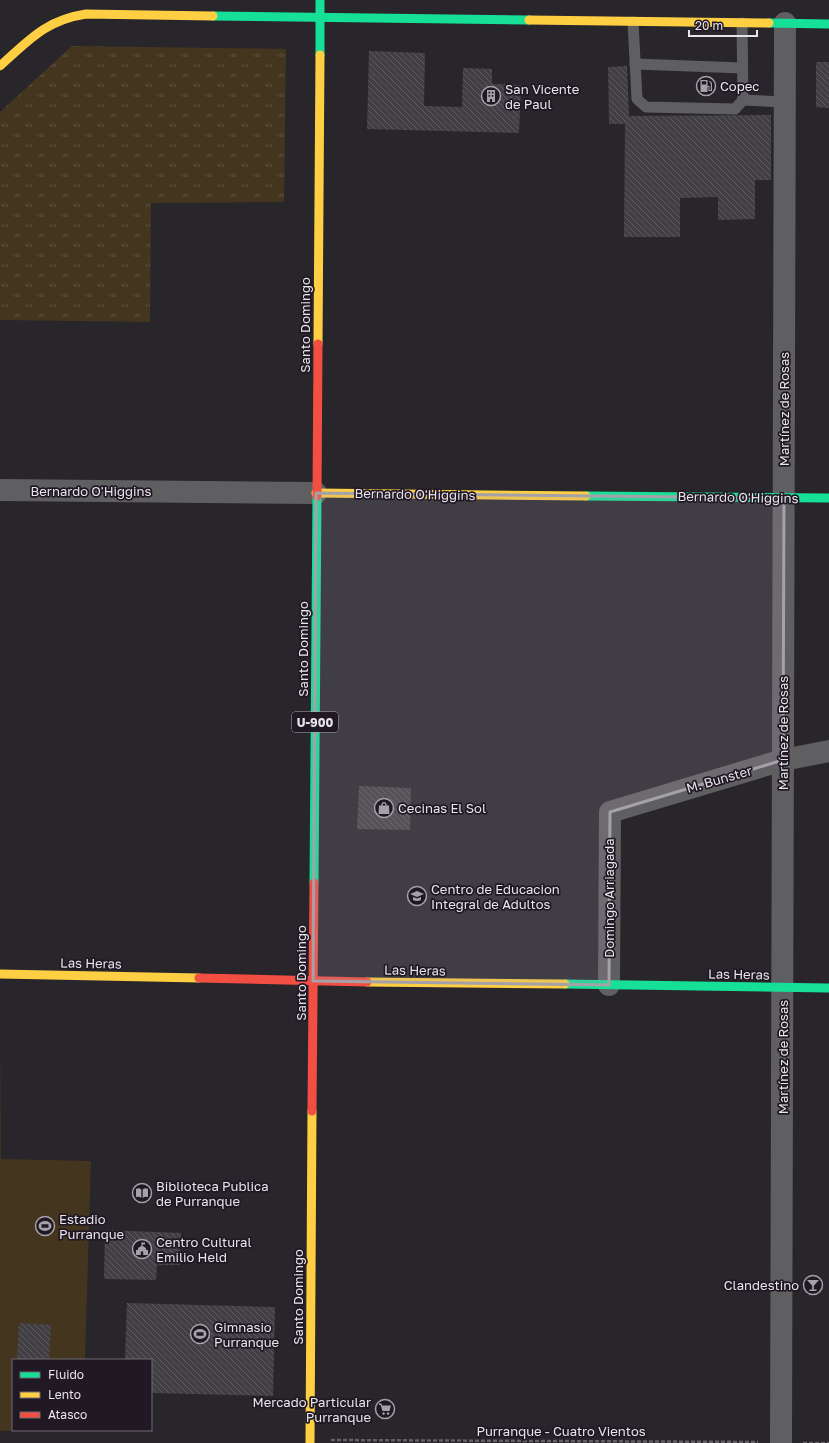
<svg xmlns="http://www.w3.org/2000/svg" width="829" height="1443" font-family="'Golos Text',sans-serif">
  <defs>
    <pattern id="grass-tufts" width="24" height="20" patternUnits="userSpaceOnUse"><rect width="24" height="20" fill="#43351e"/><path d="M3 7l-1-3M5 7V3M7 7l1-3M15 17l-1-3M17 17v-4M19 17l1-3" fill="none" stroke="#5e523f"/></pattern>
    <pattern id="building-back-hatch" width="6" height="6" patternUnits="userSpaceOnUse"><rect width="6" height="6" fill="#423f44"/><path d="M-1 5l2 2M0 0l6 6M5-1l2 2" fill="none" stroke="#5d5b5f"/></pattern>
  </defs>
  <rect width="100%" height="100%" fill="#28252b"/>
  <!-- grass -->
  <polygon fill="url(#grass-tufts)" points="72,46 286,49 284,202 151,203 150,322 0,320 0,112"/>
  <!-- green -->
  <polygon fill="#43351e" points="0,1029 1,1159 91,1161 85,1360 13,1360 13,1430 46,1430 0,1431"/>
  <!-- building -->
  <g fill="url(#building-back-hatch)">
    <polygon points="369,51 425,53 424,106 462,107 463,68 492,69 492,84 521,85 519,133 367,129"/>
    <polygon points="816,62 829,62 829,108 816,107"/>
    <polygon points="627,66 629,116 771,115 771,180 755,180 755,219 718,220 718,197 680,198 680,237 624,237 625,124 609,124 608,67"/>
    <polygon points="359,786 411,788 410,830 357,829"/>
    <polygon points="105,1230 181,1233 179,1265 157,1265 156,1280 104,1279"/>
    <polygon points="127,1303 275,1307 273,1396 151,1393 151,1360 125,1360"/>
    <polygon points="19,1323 51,1325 49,1360 17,1360"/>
  </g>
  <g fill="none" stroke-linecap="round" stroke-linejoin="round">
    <!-- path -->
    <g stroke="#646266" stroke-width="2.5" stroke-dasharray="4 2" stroke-linecap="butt">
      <polyline points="331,1440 758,1442"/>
      <polyline points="803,1443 829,1443"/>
    </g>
    <!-- lane -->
    <g stroke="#5f5e61" stroke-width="11">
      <polyline points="633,22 637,99 646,107 735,109 743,100 742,23"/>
      <polyline points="635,64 742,68"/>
      <polyline points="743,100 785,102"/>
    </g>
    <!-- street -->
    <g stroke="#5f5e61" stroke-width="22">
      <polyline points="0,490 316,493"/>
      <polyline points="609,985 610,812 783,760 829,751"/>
      <polyline points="781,1443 785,23"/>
    </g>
    <!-- fast -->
    <g stroke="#16e098" stroke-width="9">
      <polyline points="213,16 529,20"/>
      <polyline points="769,23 829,24"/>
      <polyline points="320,55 320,0"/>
      <polyline points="586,496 829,498"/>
      <polyline points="314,883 317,496"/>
      <polyline points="565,984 829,988"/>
    </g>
    <!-- slow -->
    <g stroke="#ffcf43" stroke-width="9">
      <polyline points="529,20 769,23"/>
      <path d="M0,66c29,-26 46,-46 86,-52l127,2"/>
      <polyline points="318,344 320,55"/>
      <polyline points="316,493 586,496"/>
      <polyline points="0,974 199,978"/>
      <polyline points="367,982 565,984"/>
      <polyline points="310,1443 312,1111"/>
    </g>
    <!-- jam -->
    <g stroke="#f24e42" stroke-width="9">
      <polyline points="317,496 318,344"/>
      <polyline points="199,978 367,982"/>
      <polyline points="312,1111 314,883"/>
    </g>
  </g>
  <!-- marked area -->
  <path fill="#a5a1a8" fill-opacity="0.2" stroke="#a5a1a8" stroke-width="3" stroke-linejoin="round" d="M316,493l468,5 -1,262 -173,52 -1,173 -296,-4z"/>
  <!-- icons -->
  <defs>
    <g id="fuel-ring" transform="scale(1)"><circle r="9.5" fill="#201924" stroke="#a5a1a8" stroke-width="1.5"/><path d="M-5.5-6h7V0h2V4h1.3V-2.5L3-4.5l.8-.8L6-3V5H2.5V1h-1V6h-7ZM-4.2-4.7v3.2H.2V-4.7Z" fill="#a5a1a8"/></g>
    <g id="building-ring" transform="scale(1)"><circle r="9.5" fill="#201924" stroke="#a5a1a8" stroke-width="1.5"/><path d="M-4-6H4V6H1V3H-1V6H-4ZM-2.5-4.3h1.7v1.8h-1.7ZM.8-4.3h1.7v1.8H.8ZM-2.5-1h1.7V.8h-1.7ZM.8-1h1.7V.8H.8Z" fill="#a5a1a8"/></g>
    <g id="shop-ring" transform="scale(1)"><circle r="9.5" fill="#201924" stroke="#a5a1a8" stroke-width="1.5"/><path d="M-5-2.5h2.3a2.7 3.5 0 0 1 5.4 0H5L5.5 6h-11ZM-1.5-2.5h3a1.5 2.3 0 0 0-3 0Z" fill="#a5a1a8"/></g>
    <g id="school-ring" transform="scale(1)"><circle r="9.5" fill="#201924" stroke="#a5a1a8" stroke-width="1.5"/><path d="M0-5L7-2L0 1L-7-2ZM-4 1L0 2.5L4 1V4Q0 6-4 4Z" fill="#a5a1a8"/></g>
    <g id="library-ring" transform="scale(1)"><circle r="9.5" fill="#201924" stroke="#a5a1a8" stroke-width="1.5"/><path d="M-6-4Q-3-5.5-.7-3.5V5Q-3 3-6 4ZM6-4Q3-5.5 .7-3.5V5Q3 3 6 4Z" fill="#a5a1a8"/></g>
    <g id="stadium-ring" transform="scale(1)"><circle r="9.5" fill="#201924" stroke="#a5a1a8" stroke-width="1.5"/><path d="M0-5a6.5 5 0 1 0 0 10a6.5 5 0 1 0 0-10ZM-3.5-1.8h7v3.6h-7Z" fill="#a5a1a8"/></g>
    <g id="civic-ring" transform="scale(1)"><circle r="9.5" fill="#201924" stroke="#a5a1a8" stroke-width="1.5"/><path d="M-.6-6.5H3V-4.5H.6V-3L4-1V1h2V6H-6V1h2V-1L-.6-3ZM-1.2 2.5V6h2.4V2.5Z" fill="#a5a1a8"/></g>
    <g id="bar-ring" transform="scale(1)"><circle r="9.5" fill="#201924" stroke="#a5a1a8" stroke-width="1.5"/><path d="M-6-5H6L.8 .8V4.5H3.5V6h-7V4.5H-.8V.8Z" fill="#a5a1a8"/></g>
    <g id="supermarket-ring" transform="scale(1)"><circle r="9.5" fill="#201924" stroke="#a5a1a8" stroke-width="1.5"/><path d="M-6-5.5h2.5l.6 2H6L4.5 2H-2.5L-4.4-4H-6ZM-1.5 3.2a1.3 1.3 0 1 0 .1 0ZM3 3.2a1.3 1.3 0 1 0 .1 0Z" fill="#a5a1a8"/></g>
  </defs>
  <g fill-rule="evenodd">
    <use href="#fuel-ring" x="706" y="86"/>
    <use href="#building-ring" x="491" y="96"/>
    <use href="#shop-ring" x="384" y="808"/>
    <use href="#school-ring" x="417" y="896"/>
    <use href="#library-ring" x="142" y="1193"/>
    <use href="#stadium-ring" x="45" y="1226"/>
    <use href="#civic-ring" x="142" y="1249"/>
    <use href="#bar-ring" x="813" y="1285"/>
    <use href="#stadium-ring" x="200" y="1334"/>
    <use href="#supermarket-ring" x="385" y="1409"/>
  </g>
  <g text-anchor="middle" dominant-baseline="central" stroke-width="3.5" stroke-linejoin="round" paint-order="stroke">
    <!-- shield labels -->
    <rect fill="#201924" stroke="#ada7b0" stroke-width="1" x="292" y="712" width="46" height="20" rx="3"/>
    <g font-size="12" font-weight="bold" fill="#e9e4ec">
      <text x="315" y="722">U-900</text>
    </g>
    <!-- poi labels -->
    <g font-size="13" fill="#e9e4ec" stroke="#201924" text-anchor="start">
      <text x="720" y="86">Copec</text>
      <text x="505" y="89">San Vicente<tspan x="505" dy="15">de Paul</tspan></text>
      <text x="398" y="808">Cecinas El Sol</text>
      <text x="431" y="889">Centro de Educacion<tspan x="431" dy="15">Integral de Adultos</tspan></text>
      <text x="156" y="1186">Biblioteca Publica<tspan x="156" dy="15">de Purranque</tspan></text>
      <text x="59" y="1219">Estadio<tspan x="59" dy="15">Purranque</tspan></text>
      <text x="156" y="1242">Centro Cultural<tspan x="156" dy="15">Emilio Held</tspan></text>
      <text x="799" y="1285" text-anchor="end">Clandestino</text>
      <text x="214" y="1327">Gimnasio<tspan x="214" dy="15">Purranque</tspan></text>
      <text x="371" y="1402" text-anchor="end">Mercado Particular<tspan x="371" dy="15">Purranque</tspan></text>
    </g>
    <!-- street labels -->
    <g font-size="13" fill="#e9e4ec" stroke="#201924">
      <text transform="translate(305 325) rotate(-90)">Santo Domingo</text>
      <text transform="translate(784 409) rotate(-90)">Martínez de Rosas</text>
      <text x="91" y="491">Bernardo O'Higgins</text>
      <text transform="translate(415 494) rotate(1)">Bernardo O'Higgins</text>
      <text transform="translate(738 497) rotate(1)">Bernardo O'Higgins</text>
      <text transform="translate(303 649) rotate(-90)">Santo Domingo</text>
      <text transform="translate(783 733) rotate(-90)">Martínez de Rosas</text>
      <text transform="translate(719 779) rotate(-16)">M. Bunster</text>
      <text transform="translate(609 898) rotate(-90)">Domingo Arriagada</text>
      <text transform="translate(91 963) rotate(1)">Las Heras</text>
      <text transform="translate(415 970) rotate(1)">Las Heras</text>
      <text transform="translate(301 973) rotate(-90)">Santo Domingo</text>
      <text transform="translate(739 974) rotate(1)">Las Heras</text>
      <text transform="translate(783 1057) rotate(-90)">Martínez de Rosas</text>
      <text transform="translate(298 1297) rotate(-90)">Santo Domingo</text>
      <text x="561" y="1431">Purranque - Cuatro Vientos</text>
    </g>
  </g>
  <!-- legend -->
  <rect x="12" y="1359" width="140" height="72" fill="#201924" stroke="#706a74"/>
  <rect x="20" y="1372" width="20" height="6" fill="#16e098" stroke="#706a74"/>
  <text x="48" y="1379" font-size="12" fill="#e9e4ec">Fluido</text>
  <rect x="20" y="1392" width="20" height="6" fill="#ffcf43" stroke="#706a74"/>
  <text x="48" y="1399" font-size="12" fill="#e9e4ec">Lento</text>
  <rect x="20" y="1412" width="20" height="6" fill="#f24e42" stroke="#706a74"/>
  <text x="48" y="1419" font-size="12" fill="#e9e4ec">Atasco</text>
  <!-- scale -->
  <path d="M689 30v6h68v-6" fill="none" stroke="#e9e4ec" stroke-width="2"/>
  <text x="695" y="30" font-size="12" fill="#e9e4ec" stroke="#201924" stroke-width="3" paint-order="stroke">20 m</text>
</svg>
